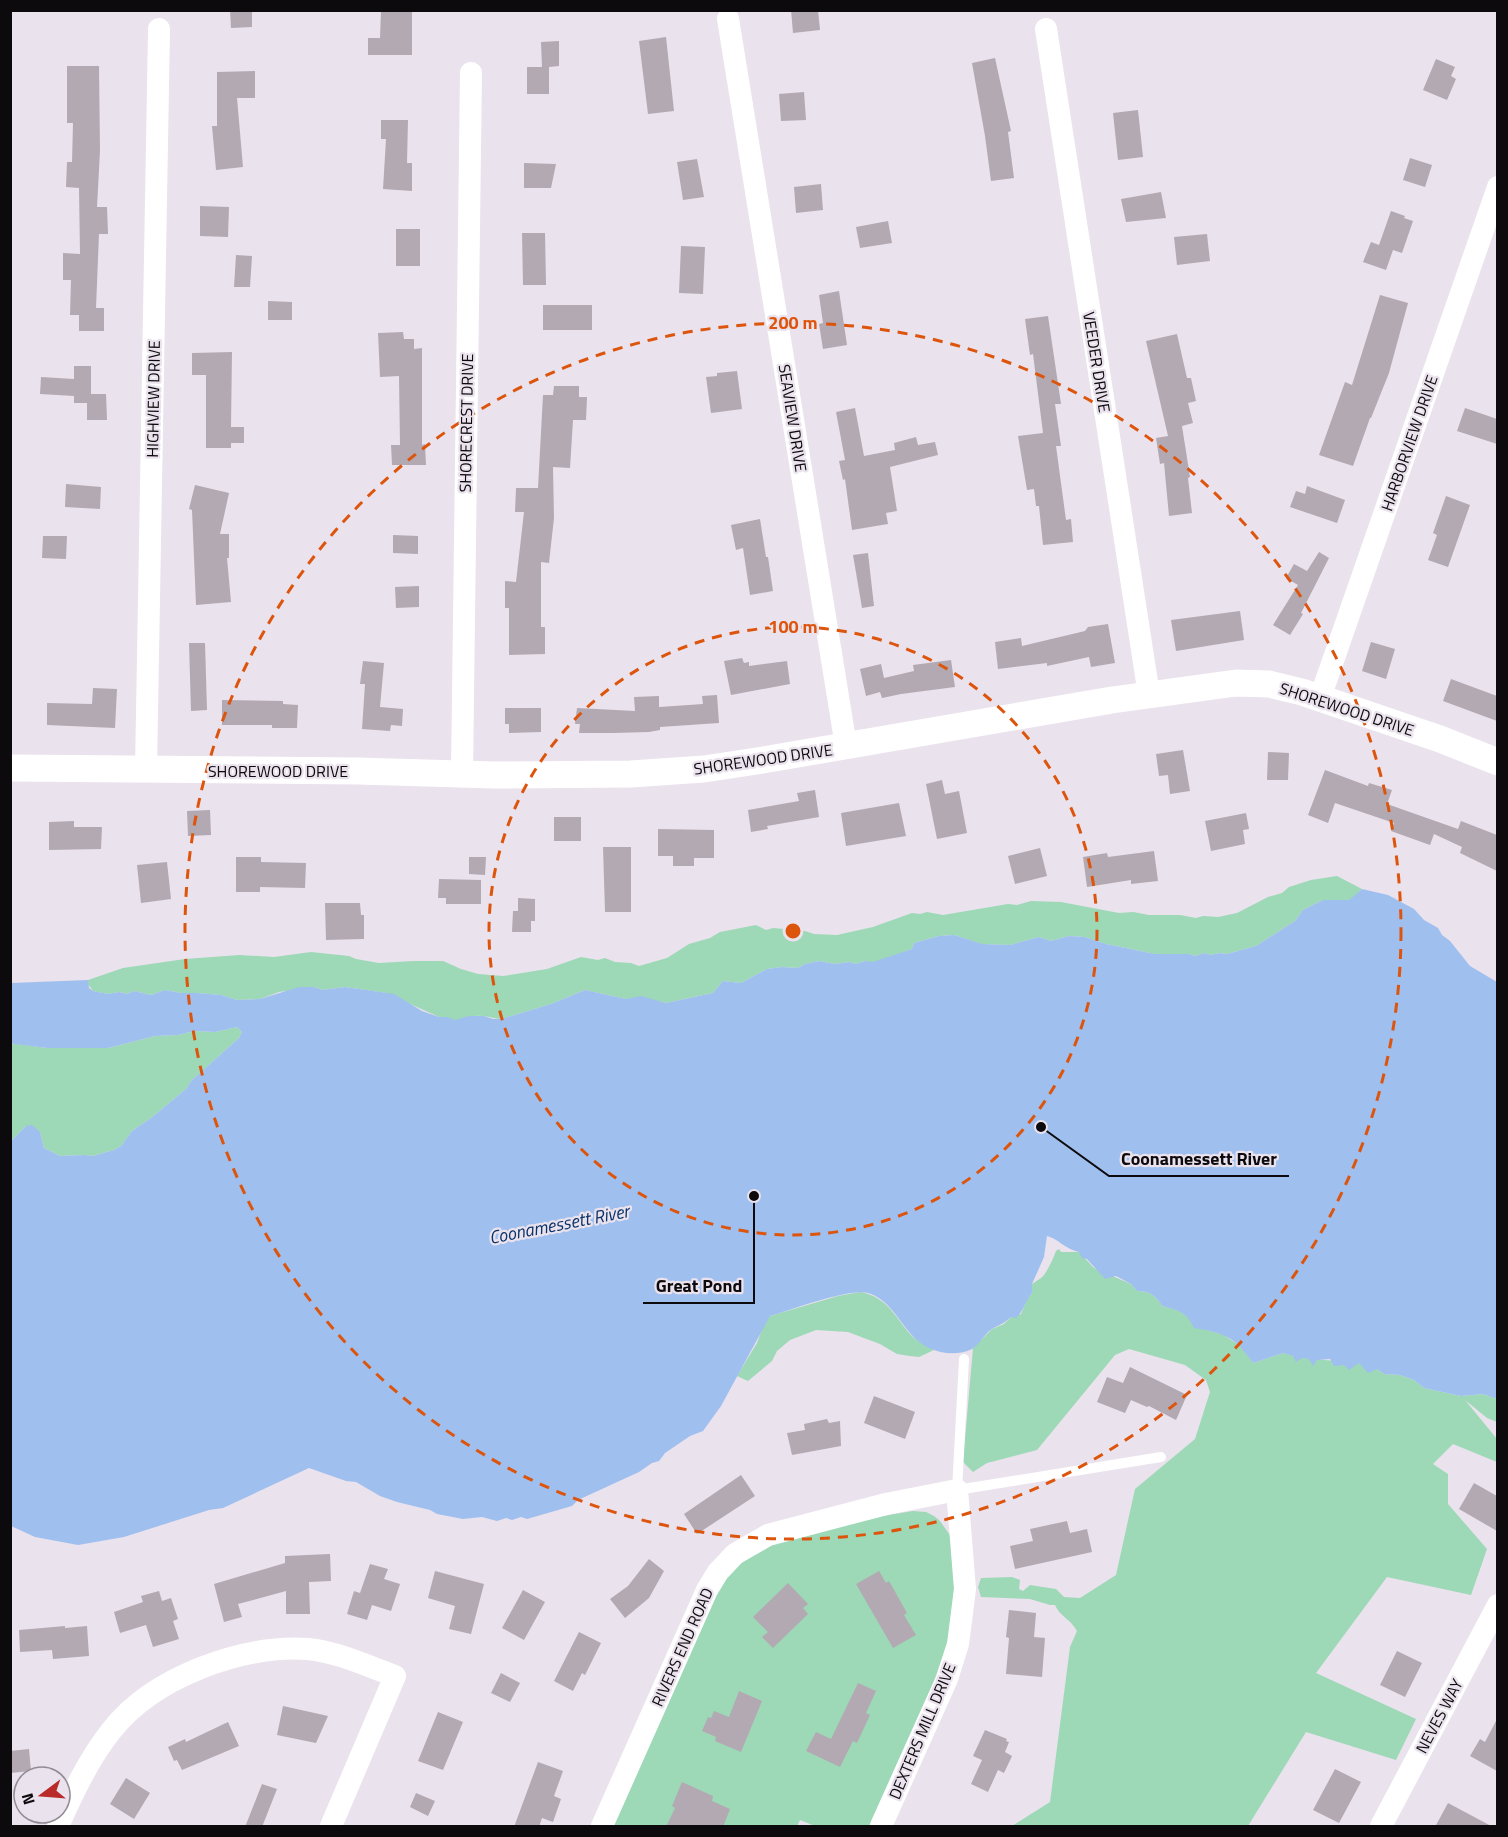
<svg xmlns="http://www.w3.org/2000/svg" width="1508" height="1837" font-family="'Titillium Web',sans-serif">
  <rect width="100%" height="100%" fill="#eae2ed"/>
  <!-- green -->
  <g fill="#9dd8b7">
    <path d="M1337,876l25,13 -13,12 -26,-1 -20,10 -8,11 -39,25 -29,8 -8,-1 -8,2 -7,-2 -9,3 -6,-2h-34l-49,-10 -21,-7 -16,-1 -18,5 -12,-4 -29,8 -29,-1 -27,-9 -15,1 -25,7 -2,6 -39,14 -8,-2 -9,3 -6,-2 -15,2 -16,-3 -14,3 -7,4 -16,-1 -15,2 -26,14 -18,-2 -10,12 -47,10 -25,-6 -15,2 -41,-9 -34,14 -50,15c-7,0 -12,-3 -19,-3 -9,-1 -16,2 -24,4 -6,1 -13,-3 -19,-3l-53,-24 -41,-6 -22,3 -9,-3 -35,5 -19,7 -23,1 -16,-5 -24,-2h-16l-16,-3 -14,5 -17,-4 -7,3 -8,-2 -11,2 -15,-3 -6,-8 1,-3 35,-12 62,-9 54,-4 35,2 37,-5 38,4 7,3 23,4 34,-2h30l18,8 17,5 25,2 44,-7 34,-12 17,3 7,-2 10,4 16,1 8,3 28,-8 22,-14 21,-6 10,-6 36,-7 10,5 7,-2 32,3 9,3 23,1 36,-8 39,-14 8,1 7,-2 16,3 65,-11 9,1 14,-4 30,1 58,11 14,-1 16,3h31l16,3 7,-2 15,1 19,-4 31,-16 14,-4 7,-6 22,-7z"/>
    <polygon points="237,1027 242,1032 239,1038 191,1081 186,1089 151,1118 132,1131 121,1146 114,1150 93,1156 85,1155 60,1156 44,1148 40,1132 26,1126 11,1141 10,1043 47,1048 108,1048 155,1036 178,1035 194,1031 215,1032"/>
    <path d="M1059,1249l2,3h18l15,16 37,16 6,7c12,0 19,4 25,15l16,4 32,21 12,3 20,13 11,16 30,-10 19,5 57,5 18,6 7,5 16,1 14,5 10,8 37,8 22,-2 14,5v23l-10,-4 -22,-18 32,39v23l-44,-18 -20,20 15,10v30l39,45 -16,46 -84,-18 -71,96 100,46 -20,41 -90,-28 -58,94h-236l38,-24 20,-155 7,-16c-7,-13 -17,-14 -22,-26h-5l-20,-6 -49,-2 -3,-10 3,-9 31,-1 8,3 -1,9 4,2 7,-6 26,4 8,8 16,1 36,-23 19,-86 60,-50 15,-47 -4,-12 -21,-15 -56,-16 -14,6 -78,95 -50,13 -14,9 -10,-10 10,-114 19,-19 12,-5 7,-7 10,-3 6,-15 5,-6v-9c3,-2 6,-4 9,-6 5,-3 13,-21 15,-27z"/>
    <path d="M860,1292c27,5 34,23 50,42 6,7 16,11 24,16l-15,7 -9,-1 -13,-2 -17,-10 -32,-12 -32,-2 -26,10 -13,11 -5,10 -24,20 -11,-5 20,-33 7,-19 6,-8 68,-20z"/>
    <polygon points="913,1511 926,1512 934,1516 940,1521 952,1538 955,1587 948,1641 934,1681 869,1826 815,1826 800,1820 797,1826 611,1826 722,1579 762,1546 883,1516"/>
  </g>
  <!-- water -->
  <path fill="#9fbfef" d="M1362,889l26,6 26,14 10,11 14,8 4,7 8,6 20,25 27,16v417l-14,-5 -22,2 -37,-8 -10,-8 -14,-5 -16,-1 -7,-5 -9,4 -9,-10 -10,7 -5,-5 -10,1 -4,-7 -13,1 -4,6 -4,-7 -7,-1 -6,4 -3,-6 -10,-3 -30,10c-18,-26 -28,-30 -59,-35 -7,-16 -16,-18 -32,-22 -6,-11 -13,-15 -25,-15l-6,-7 -15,-8 -11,3 -18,-20 -5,-1 -3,-6c-16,-4 -20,-13 -32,-16l-3,21 -12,27v9c-7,8 -8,18 -16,25l-5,-1c-6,6 -12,8 -19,12 -8,5 -12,15 -20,20 -20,10 -48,2 -62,-16 -12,-14 -22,-34 -42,-40 -20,-5 -76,17 -98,23l-49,90 -18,25 -13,5 -25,17 -6,8 -7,2 -13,9 -61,28 -6,6 -45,13 -6,-2 -9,3 -6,-2 -9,3 -15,-4 -19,2 -26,-5 -7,-4 -33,-8 -17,-6 -24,-14 -10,-1 -37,-13 -86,40 -14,2 -85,27 -46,8 -43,-8 -24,-11v-385l15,-15 6,-1 8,7 4,16 16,8 25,-1 8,1 21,-6 7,-4 11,-15 19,-13 35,-29 5,-8 48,-43 3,-6 -5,-5 -22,5 -21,-1 -16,4 -23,1 -47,12h-61l-32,-4 -4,-1v-60l77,-3 1,8 4,3 15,3 11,-2 8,2 7,-3 17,4 14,-5 16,3h16l24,2 16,5 23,-1 39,-12h15l9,3 22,-3 49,7 28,17 17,6h8l8,3 14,-4h15l9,3h8l50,-15 34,-14 41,9 15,-3 25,7 47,-10 10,-12 18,2 26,-14 15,-2 16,1 7,-4 14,-3 16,3 15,-2 6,2 9,-3 8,1 39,-13 2,-6 25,-7 15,-1 28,9 28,1 29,-8 12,4 18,-5 16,1 21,7 49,10h34l6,2 9,-3 7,2 8,-2 8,1 29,-8 39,-25 8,-11 20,-10h26z"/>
  <!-- building -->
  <g fill="#b3a9b2">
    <polygon points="230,10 252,10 252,27 231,28"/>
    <polygon points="381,10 412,10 412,55 368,55 368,38 380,38"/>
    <polygon points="791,10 818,10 820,30 793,33"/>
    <polygon points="666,37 674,111 648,114 639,41"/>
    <polygon points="559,41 559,66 549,67 549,94 527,94 527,67 542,67 541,42"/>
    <polygon points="995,58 1011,131 1008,132 1014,178 991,181 985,136 972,63"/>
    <polygon points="1436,59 1455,67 1451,76 1456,79 1447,100 1423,90"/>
    <polygon points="67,66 99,66 100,151 97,207 107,207 108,234 99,234 96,308 104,308 104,331 79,331 79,315 70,315 71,280 63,280 63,253 80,254 79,188 66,187 67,162 72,162 73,123 67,123"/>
    <polygon points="255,71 255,98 237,98 243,167 216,170 212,126 217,126 217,72"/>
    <polygon points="804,92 806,120 781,121 779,94"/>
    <polygon points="1138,110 1143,157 1118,160 1113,113"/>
    <polygon points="381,120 408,120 407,163 412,163 412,191 383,189 386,139 381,139"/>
    <polygon points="1410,158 1432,165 1425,187 1403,180"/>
    <polygon points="697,159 704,197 683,200 677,162"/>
    <polygon points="524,163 556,164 551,188 524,188"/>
    <polygon points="821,184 823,210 796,213 794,187"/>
    <polygon points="1161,192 1166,218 1126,222 1121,199"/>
    <polygon points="200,206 229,207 228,237 200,236"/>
    <polygon points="1391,211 1405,216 1404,218 1413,221 1402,253 1393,250 1386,270 1363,262 1371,242 1379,245"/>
    <polygon points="888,221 892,243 860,248 856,227"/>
    <rect x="396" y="229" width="24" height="37"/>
    <polygon points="522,233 545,233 546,285 523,285"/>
    <polygon points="1207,234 1210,261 1177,265 1174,237"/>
    <polygon points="681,246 705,247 703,294 679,293"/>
    <polygon points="236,255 252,256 250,287 234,287"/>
    <polygon points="839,291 847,345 823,349 819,324 823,323 819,295"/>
    <polygon points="1380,295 1408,303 1389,373 1371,418 1370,418 1353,466 1319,455 1345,382 1352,385"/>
    <polygon points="268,301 292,302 292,320 268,320"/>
    <rect x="543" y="305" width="49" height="25"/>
    <polygon points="1048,316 1061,404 1055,404 1061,446 1056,446 1066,520 1071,519 1073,542 1043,545 1039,506 1036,506 1034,489 1027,490 1018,436 1043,433 1033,354 1030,355 1025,319"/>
    <polygon points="403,332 404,339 414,339 414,349 422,348 422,445 425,444 426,465 392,465 391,445 400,445 399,376 380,377 378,333"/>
    <polygon points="1177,334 1187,378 1191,378 1196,401 1188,403 1193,423 1182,426 1190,477 1188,478 1192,513 1169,516 1164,463 1160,464 1156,438 1168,436 1146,341"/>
    <polygon points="232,352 231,427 244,427 244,443 231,443 231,448 206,448 206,375 192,375 192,353"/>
    <polygon points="74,366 91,366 91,394 106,394 107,420 87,420 87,403 74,403 74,396 40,394 41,377 74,379"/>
    <polygon points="737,371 742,409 711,413 706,377 717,376 717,373"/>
    <polygon points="554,386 579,386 579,397 587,397 586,420 573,420 570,468 553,467 554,518 549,563 541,562 541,627 545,627 545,654 509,655 509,608 505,608 505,581 516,582 524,512 515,512 516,488 538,488 543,395 553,395"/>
    <polygon points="855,408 864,456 895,450 894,443 916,437 918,445 935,442 938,455 890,467 897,511 886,513 888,524 852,530 845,479 843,480 839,461 845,460 836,412"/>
    <polygon points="1465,408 1497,419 1497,444 1457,431"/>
    <polygon points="66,484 101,487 100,509 65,507"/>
    <polygon points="195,485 229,493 220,534 229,534 229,558 227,558 231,602 196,605 192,510 189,509"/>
    <polygon points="1307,486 1345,500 1337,523 1290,507 1296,491 1305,494"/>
    <polygon points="1446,496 1470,505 1448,567 1428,560 1437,535 1433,533"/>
    <polygon points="760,519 766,557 768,557 773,591 750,595 743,548 736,550 731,525"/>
    <polygon points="393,535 418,536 418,554 393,553"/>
    <polygon points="43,536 67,536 66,559 42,558"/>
    <polygon points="1319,552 1329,558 1301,613 1303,614 1290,635 1273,625 1298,585 1286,578 1294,564 1307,571"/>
    <polygon points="868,553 874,606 862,608 853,555"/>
    <polygon points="419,586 419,607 396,608 395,587"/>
    <polygon points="1240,611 1244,640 1176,651 1171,620"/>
    <polygon points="1108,624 1115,663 1091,667 1089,657 1047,666 1047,663 998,669 995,642 1021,638 1022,646 1085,631 1088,627"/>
    <polygon points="1371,642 1395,649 1386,679 1362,671"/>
    <polygon points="189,643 205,643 207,710 191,711"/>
    <polygon points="742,658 744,663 749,662 749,666 787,661 790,684 731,695 724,661"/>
    <polygon points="951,660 955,687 901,694 882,698 880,692 866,696 860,669 881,664 884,678 914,671 913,665"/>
    <polygon points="363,661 384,663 380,707 403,709 402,726 391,725 390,731 362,729 365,684 360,684"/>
    <polygon points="1451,679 1497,696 1497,721 1443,701"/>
    <polygon points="93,688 117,689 115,728 47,725 47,703 92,704"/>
    <polygon points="717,695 719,723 660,727 660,730 649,732 613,733 579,733 580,724 575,724 577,708 635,711 634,697 659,696 659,707 703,704 702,696"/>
    <polygon points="222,700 283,701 283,704 298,705 297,728 272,728 272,725 222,725"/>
    <polygon points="505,708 541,708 541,732 509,733 509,724 505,724"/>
    <polygon points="1183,750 1190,791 1170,794 1168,775 1159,776 1156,754"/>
    <polygon points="1268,752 1289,753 1288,780 1267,780"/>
    <polygon points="1325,770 1368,786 1369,783 1392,790 1387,804 1458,829 1461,821 1497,835 1497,871 1460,853 1462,847 1434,834 1430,845 1391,831 1394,823 1335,803 1328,823 1308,815"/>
    <polygon points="942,780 945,794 959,791 967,833 937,839 926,784"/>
    <polygon points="815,790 819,817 767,826 768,829 751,832 748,810 799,801 797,793"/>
    <polygon points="899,803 906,836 846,846 841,813"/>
    <polygon points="210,810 211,835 188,836 187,811"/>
    <polygon points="1246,813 1249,829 1243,830 1245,844 1211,851 1205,821"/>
    <rect x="554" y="817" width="27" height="24"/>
    <polygon points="74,821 74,827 102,827 101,849 49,850 49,822"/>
    <polygon points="658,829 714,830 714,858 694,858 694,866 673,866 673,856 658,856"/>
    <polygon points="603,847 631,847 631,912 605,912"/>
    <polygon points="1040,848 1047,876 1015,884 1008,856"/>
    <polygon points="1154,851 1158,881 1131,884 1131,880 1087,887 1083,857 1107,853 1108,857"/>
    <polygon points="236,857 261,857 261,862 306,863 305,888 260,887 260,892 236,892"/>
    <polygon points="469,857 486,857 485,875 469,874"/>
    <polygon points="167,862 171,899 141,903 137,865"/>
    <polygon points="439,879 481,880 481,904 446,904 446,898 438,898"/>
    <polygon points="518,898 535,899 535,921 531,921 531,932 512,932 513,911 518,911"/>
    <polygon points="325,903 360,903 361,915 364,915 364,939 326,940"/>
    <polygon points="1130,1367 1187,1395 1176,1420 1149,1406 1147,1407 1131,1400 1125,1413 1097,1402 1107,1377 1123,1383"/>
    <polygon points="874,1396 915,1412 905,1439 864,1423"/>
    <polygon points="827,1419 829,1423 840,1421 841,1446 792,1455 787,1433 805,1430 804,1424"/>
    <polygon points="741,1475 755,1496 697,1534 684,1514"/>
    <polygon points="1474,1483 1497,1496 1497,1531 1459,1509"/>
    <polygon points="1067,1521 1070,1533 1087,1529 1092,1552 1015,1569 1010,1546 1033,1541 1030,1529"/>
    <polygon points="330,1554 331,1581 309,1582 310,1614 286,1614 286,1591 238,1604 242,1617 224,1622 214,1584 285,1563 285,1556"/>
    <polygon points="649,1559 664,1571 649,1598 625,1618 610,1599 628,1586"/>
    <polygon points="370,1564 388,1569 384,1579 400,1584 391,1611 372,1605 367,1620 347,1614 354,1591 360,1593"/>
    <polygon points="435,1571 484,1584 471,1634 449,1629 455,1606 428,1598"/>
    <polygon points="879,1571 886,1583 889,1581 907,1613 904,1615 916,1635 893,1648 856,1584"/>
    <polygon points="788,1583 808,1604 803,1608 808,1614 773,1648 762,1637 768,1632 753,1617"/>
    <polygon points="523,1590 545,1602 524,1640 502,1628"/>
    <polygon points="159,1591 162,1601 171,1598 178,1619 173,1621 179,1639 153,1647 146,1625 120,1633 114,1612 143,1602 141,1596"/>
    <polygon points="1009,1610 1036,1613 1034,1637 1045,1638 1042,1677 1006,1674 1009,1638 1006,1637"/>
    <polygon points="65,1626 65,1628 87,1626 89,1656 53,1659 52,1650 20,1652 19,1630"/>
    <polygon points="579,1632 601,1643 585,1675 582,1673 573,1691 554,1681"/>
    <polygon points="1397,1651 1422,1663 1405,1697 1380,1685"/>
    <polygon points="501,1673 520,1683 510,1702 491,1693"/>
    <polygon points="858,1683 876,1691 866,1713 870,1715 857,1743 853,1741 840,1767 806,1751 816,1732 831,1739"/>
    <polygon points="739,1691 762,1701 741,1752 715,1741 716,1737 702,1731 708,1717 711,1718 714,1711 729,1717"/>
    <polygon points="283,1706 328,1716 316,1743 277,1735"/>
    <polygon points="438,1712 463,1722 443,1770 418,1761"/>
    <polygon points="1497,1719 1497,1771 1470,1756 1480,1739 1485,1742"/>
    <polygon points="228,1722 239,1746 182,1770 177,1760 174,1761 168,1747 185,1739 186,1742"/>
    <polygon points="985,1730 1007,1739 1006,1741 1009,1742 1005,1752 1012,1756 1004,1773 998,1770 988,1792 971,1784 982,1760 973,1756"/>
    <polygon points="29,1749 31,1771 10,1773 10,1751"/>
    <polygon points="538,1762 563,1771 554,1796 561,1799 553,1822 542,1818 539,1827 514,1827"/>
    <polygon points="1335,1769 1361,1782 1339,1823 1313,1810"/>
    <polygon points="126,1778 150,1793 134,1819 110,1804"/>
    <polygon points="682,1782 713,1796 712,1801 730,1809 723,1827 666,1827 675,1808 672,1806"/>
    <polygon points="262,1784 277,1789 262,1827 245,1827"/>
    <polygon points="416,1793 435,1801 428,1816 410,1807"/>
    <polygon points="1448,1803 1493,1827 1435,1827"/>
  </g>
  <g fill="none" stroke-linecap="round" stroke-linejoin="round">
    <!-- service -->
    <polyline stroke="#fff" stroke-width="10" points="964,1359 957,1490 1161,1457"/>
    <!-- minor -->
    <g stroke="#fff" stroke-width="22">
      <polyline points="728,19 846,746"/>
      <polyline points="1046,29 1149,695"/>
      <polyline points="1320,698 1498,187"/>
      <polyline points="146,770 159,29"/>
      <polyline points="462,774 471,73"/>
      <path d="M58,1826c15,-33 30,-66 53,-95 42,-54 130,-86 197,-82 30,3 59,17 87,27l-64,150"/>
      <polyline points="602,1826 707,1590 718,1572 735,1554 768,1535 886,1504 957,1490 965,1589 958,1644 947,1679 881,1826"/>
      <polyline points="1381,1826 1498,1605"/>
    </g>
    <!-- tertiary -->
    <polyline stroke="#fff" stroke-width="27" points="10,768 358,771 494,775 631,774 704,769 763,760 1112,700 1236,683 1269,684 1302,692 1440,739 1498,762"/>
  </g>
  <!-- distance rings -->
  <g fill="none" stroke="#dd550c" stroke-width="3" stroke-dasharray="10 8">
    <circle cx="793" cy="931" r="304"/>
    <circle cx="793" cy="931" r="608"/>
  </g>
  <g text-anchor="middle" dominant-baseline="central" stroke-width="4.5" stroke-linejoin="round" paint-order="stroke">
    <!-- street labels -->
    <g font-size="16" fill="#0d0a0e" stroke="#eae2ed">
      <text transform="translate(1097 362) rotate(81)">VEEDER DRIVE</text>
      <text transform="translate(153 399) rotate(-89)">HIGHVIEW DRIVE</text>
      <text transform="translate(793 418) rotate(81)">SEAVIEW DRIVE</text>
      <text transform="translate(466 423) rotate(-89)">SHORECREST DRIVE</text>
      <text transform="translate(1409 443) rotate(-71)">HARBORVIEW DRIVE</text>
      <text transform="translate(1347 709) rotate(18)">SHOREWOOD DRIVE</text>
      <text transform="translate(763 759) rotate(-8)">SHOREWOOD DRIVE</text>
      <text x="278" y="771">SHOREWOOD DRIVE</text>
      <text transform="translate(682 1647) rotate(-66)">RIVERS END ROAD</text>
      <text transform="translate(1439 1716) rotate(-62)">NEVES WAY</text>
      <text transform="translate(922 1731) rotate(-67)">DEXTERS MILL DRIVE</text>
    </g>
    <!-- water labels -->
    <g font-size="18" font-style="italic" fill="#093269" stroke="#eae2ed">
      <text transform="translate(559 1224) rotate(-11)">Coonamessett River</text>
    </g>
  </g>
  <circle cx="793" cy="931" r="9" fill="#dd550c" stroke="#eae2ed" stroke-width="3"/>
  <g font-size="18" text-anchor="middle" font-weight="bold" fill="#dd550c" stroke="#eae2ed" stroke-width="4.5" stroke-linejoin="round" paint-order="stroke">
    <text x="793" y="329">200 m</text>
    <text x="793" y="633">100 m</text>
  </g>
  <!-- callouts -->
  <path fill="none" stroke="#0d0a0e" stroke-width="2" d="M1041 1127L1109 1176H1289M754 1196L754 1303H643"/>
  <g fill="#0d0a0e" stroke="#eae2ed" stroke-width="2">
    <circle cx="1041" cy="1127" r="6"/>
    <circle cx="754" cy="1196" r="6"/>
  </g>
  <g font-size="18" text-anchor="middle" font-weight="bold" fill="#0d0a0e" stroke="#eae2ed" stroke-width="4.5" stroke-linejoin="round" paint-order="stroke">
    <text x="1199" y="1165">Coonamessett River</text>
    <text x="699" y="1292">Great Pond</text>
  </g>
  <!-- border -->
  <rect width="1508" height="1837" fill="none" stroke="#0d0a0e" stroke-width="24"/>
  <!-- north arrow -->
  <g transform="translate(42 1795) rotate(254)"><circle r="28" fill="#eae2ed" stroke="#928c94" stroke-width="1.5"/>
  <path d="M0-4.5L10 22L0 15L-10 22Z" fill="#b92a2b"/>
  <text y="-9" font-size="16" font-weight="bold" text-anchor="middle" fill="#0d0a0e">N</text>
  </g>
</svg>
